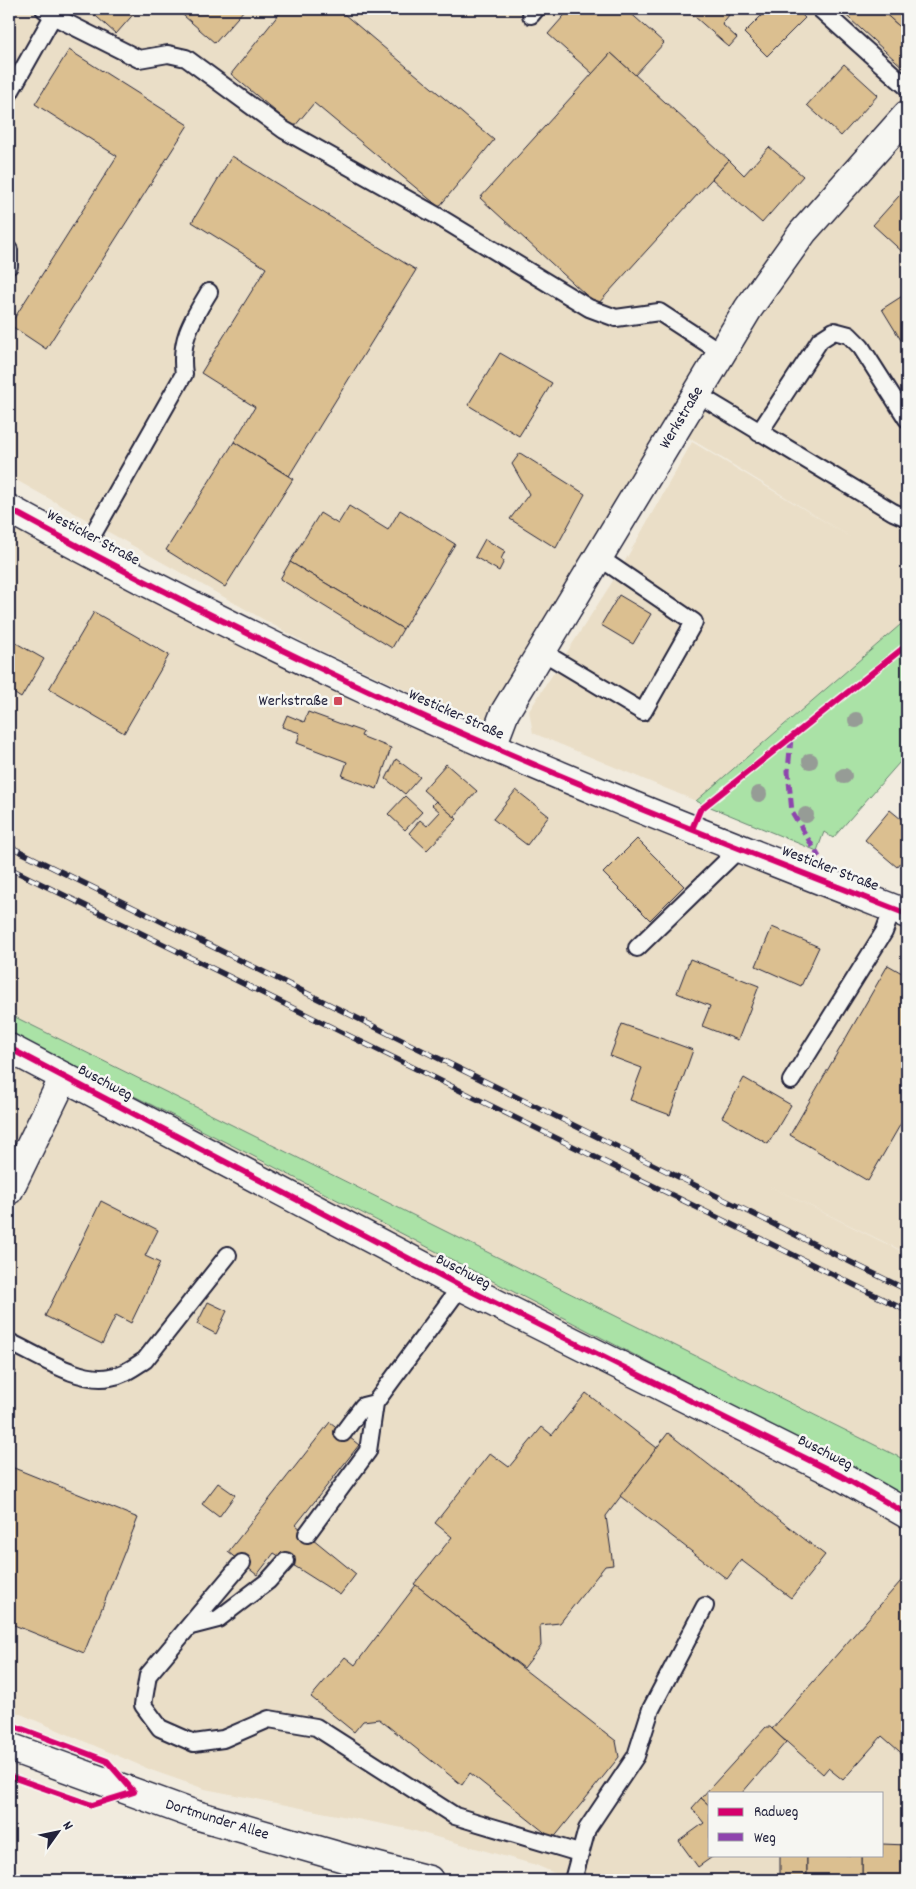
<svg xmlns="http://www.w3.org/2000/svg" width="916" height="1889" font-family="Dekko,sans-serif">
  <rect width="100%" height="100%" fill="#f1ebde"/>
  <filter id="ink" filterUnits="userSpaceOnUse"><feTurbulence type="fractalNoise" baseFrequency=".02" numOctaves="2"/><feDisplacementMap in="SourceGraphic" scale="10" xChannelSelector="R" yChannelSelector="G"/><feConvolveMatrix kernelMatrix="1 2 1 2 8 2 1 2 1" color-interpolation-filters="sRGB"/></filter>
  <g filter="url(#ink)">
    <!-- built -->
    <g fill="#eadec7" fill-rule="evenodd">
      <polygon points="9,9 907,9 907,619 696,801 533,733 529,711 620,570 692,442 852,538 673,428 491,730 309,645 9,476"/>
      <polygon points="9,513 326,687 907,919 907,1253 767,1185 907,1254 907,1461 9,1014"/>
      <path d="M9,1033l244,123 654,341v383h-337l-34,-15 -128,-36 -203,-40 -54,-19 -142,-61zM710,1793h172v62h-172z"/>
    </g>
    <!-- green -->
    <g fill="#aae2a6" stroke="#668270">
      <polygon points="907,619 907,754 833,838 824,832 817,851 696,801"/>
      <polygon points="9,1014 907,1461 907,1497 253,1156 9,1033"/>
    </g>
    <!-- building -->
    <g fill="#dbbf90" stroke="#22223b">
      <polygon points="88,9 138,9 116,34"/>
      <polygon points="176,9 245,9 215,43"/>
      <polygon points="283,9 338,9 494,140 439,207 314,103 294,127 231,74"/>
      <polygon points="570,9 626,9 664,43 635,75 611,53 593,74 548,34"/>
      <polygon points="686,9 722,9 729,15 722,24 737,38 729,47"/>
      <polygon points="768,9 796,9 805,18 767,56 744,33"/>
      <polygon points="839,9 880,9 907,33 907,71"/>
      <polygon points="883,9 907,9 907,33 881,10"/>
      <polygon points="69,50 188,125 46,349 10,325 117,156 35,104"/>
      <polygon points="611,53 729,160 597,305 480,198"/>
      <polygon points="844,64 878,95 841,136 807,105"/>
      <polygon points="769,147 803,176 762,223 712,179 729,160 744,175"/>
      <polygon points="232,156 416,270 289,476 234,442 255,407 201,373 266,268 192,222"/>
      <polygon points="907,187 907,256 873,225"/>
      <polygon points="907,293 907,350 882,309"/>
      <polygon points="500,353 552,383 519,436 468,405"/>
      <polygon points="234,442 293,479 225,587 166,550"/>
      <polygon points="520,453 585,494 556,548 510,519 529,494 512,464"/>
      <polygon points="349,506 388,530 400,510 455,544 403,629 290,562 320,513 338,524"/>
      <polygon points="485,539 505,551 501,559 504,561 499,571 475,557"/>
      <polygon points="290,562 403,629 392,648 280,579"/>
      <polygon points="619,595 651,614 633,644 601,625"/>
      <polygon points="94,612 169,655 124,733 49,689"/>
      <polygon points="9,639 44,659 21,698 9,690"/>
      <polygon points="308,712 363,732 361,736 391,748 377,789 342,776 347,762 297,743 300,733 282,727 287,715 304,722"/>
      <polygon points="396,759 420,777 405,794 386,779"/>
      <polygon points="446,764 477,791 454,817 423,790"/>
      <polygon points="516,790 549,816 527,845 493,819"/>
      <polygon points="405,796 422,812 405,830 388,814"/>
      <polygon points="436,801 457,819 427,850 409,833 420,820 427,826 440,812 432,805"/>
      <polygon points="890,810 907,824 907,855 897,867 865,840"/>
      <polygon points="637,839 684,886 650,920 603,873"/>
      <polygon points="772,927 819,947 801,986 756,966"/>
      <polygon points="690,959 759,986 738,1040 702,1026 710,1006 677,993"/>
      <polygon points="888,965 907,976 907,1113 868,1181 790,1135"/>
      <polygon points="622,1024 693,1050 670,1115 630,1100 642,1068 610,1056"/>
      <polygon points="744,1078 791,1105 768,1144 722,1117"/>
      <polygon points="101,1201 158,1230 145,1256 160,1263 131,1323 116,1315 102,1344 45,1316"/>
      <polygon points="208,1302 227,1311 216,1334 197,1324"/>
      <polygon points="9,1369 16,1371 9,1390"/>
      <polygon points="586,1393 657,1448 606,1516 613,1565 605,1566 560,1623 540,1625 541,1646 524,1668 414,1584 452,1537 435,1523 490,1453 509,1467 542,1427 552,1435"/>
      <polygon points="330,1422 359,1445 296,1525 356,1574 340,1595 274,1553 257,1575 228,1552"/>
      <polygon points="668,1433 825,1555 791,1598 741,1560 727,1579 620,1496"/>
      <polygon points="9,1466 138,1518 84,1653 9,1623"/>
      <polygon points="218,1483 235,1495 219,1517 202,1504"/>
      <polygon points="907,1574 907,1758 882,1736 843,1780 828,1768 823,1774 772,1729"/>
      <polygon points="416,1585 616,1741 619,1757 553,1839 470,1773 462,1785 379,1719 363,1721 354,1732 311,1697 345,1657 355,1665"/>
      <polygon points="766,1727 770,1727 786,1742 742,1793 710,1793 710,1806 701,1798"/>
      <polygon points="701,1798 710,1806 710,1855 715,1855 698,1867 679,1841 704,1823 692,1808"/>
      <polygon points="882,1844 907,1845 907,1880 862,1879 862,1855 882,1855"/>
      <rect x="780" y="1855" width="27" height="22"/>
      <rect x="807" y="1855" width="55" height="22"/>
    </g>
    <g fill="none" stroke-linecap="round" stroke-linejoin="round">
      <!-- service casing -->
      <g stroke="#22223b" stroke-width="20">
        <g id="service">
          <polyline points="44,9 53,16 139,59 168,54 186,58 284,130 439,217 589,308 616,318 659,312 722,353"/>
          <polyline points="820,9 907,87"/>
          <polyline points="531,15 536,9"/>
          <polyline points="9,94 53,16"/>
          <polyline points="9,250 9,266"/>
          <polyline points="697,394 893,512 907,518"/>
          <polyline points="759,433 820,340 834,331 849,335 861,347 907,419"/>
          <path d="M84,550l100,-176c-5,-34 8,-54 25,-82"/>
          <polyline points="541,651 643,712 694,622 597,556"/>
          <polyline points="637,948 740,848"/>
          <polyline points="791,1081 884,932 893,908"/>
          <path d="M9,1342c27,12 71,42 101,35 14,-2 24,-10 35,-17l83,-105"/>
          <polyline points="343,1433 363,1406 375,1403"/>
          <polyline points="307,1534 368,1451 375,1403 461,1286"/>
          <polyline points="242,1563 148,1675 143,1705 160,1728 194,1743 223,1739 269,1719 316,1727 455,1816 579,1853"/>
          <polyline points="191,1626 218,1619 268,1581 286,1561"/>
          <polyline points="573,1880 587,1829 636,1756 651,1709 705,1606"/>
        </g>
      </g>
      <!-- minor casing -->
      <g stroke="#22223b" stroke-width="31">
        <g id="minor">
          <polyline points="492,746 505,712 748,309 803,232 907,115"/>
          <polyline points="9,1048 461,1286 841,1476 907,1514"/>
          <polyline points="9,1190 64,1077"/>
        </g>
      </g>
      <!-- tertiary casing -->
      <g stroke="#22223b" stroke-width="31">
        <path id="tertiary" d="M9,509c111,61 225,119 340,173 182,86 371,159 558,232"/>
      </g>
      <!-- secondary casing -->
      <g stroke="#22223b" stroke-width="31">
        <polyline id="secondary" points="9,1747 196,1815 348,1859 429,1880"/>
      </g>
      <!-- service -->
      <use href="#service" stroke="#f6f6f2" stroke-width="16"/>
      <!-- minor -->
      <use href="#minor" stroke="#f6f6f2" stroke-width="28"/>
      <!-- tertiary -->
      <use href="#tertiary" stroke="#f6f6f2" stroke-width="28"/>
      <!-- secondary -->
      <use href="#secondary" stroke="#f6f6f2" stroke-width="28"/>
      <!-- rail casing -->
      <g stroke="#22223b" stroke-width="5.5">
        <g id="rail">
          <polyline points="9,846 907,1290"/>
          <polyline points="9,868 907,1311"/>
        </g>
      </g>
      <!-- rail -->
      <use href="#rail" stroke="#f6f6f2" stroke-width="4" stroke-dasharray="11" stroke-linecap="butt"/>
      <!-- quiet -->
      <polyline stroke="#8e44ad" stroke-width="5" stroke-dasharray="10 5" stroke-linecap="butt" points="791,738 788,771 792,812 819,857"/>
      <!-- cycleway casing -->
      <g stroke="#f6f6f2" stroke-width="9">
        <g id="cycleway">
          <path d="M9,509c111,61 225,119 340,173 182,86 371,159 558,232"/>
          <polyline points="692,829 700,810 907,645"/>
          <polyline points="9,1048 461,1286 841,1476 907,1514"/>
          <polyline points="9,1724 107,1761 134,1792 92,1805 9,1776"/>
        </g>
      </g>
      <!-- cycleway -->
      <use href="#cycleway" stroke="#d6006c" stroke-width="6"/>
    </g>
    <!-- trees -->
    <g fill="#969c96">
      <circle cx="856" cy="720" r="8"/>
      <circle cx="810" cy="761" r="8"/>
      <circle cx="844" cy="776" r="8"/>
      <circle cx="759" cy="794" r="8"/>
      <circle cx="806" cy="815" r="8"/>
    </g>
  </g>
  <!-- markers -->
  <rect fill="#d1495b" stroke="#f6f6f2" stroke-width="2" x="333" y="696" width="10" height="10" rx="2.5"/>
  <g text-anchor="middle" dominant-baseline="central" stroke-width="5" stroke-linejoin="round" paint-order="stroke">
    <!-- street labels -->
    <g font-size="16" fill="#22223b" stroke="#f6f6f2">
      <text transform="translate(682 418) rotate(-59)">Werkstraße</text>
      <text transform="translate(93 538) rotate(28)">Westicker Straße</text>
      <text transform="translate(456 715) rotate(24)">Westicker Straße</text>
      <text transform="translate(830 869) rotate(21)">Westicker Straße</text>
      <text transform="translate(105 1083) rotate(28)">Buschweg</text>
      <text transform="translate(463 1272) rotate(27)">Buschweg</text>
      <text transform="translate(825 1453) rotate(27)">Buschweg</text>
      <text transform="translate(217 1820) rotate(17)">Dortmunder Allee</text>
    </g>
    <!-- poi labels -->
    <g font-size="16" fill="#22223b" stroke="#f6f6f2" text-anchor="end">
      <text x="328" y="701">Werkstraße</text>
    </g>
  </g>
  <!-- margin -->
  <rect width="916" height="1889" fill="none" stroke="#f6f6f2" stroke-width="30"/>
  <rect x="15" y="15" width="886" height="1859" fill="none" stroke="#22223b" stroke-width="2" filter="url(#ink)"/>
  <!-- legend -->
  <rect x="708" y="1792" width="175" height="65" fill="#f6f6f2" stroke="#a1a1a9"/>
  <rect x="718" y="1808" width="25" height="8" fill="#d6006c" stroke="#a1a1a9"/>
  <text x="754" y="1816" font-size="15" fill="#22223b">Radweg</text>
  <rect x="718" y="1833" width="25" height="8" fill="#8e44ad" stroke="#a1a1a9"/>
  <text x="754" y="1842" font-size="15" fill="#22223b">Weg</text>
  <!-- north arrow -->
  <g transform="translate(58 1832) rotate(57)" stroke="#f6f6f2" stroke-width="4" paint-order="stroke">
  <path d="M0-4L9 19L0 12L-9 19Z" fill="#22223b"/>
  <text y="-8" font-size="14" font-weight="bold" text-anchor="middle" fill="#22223b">N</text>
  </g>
</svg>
